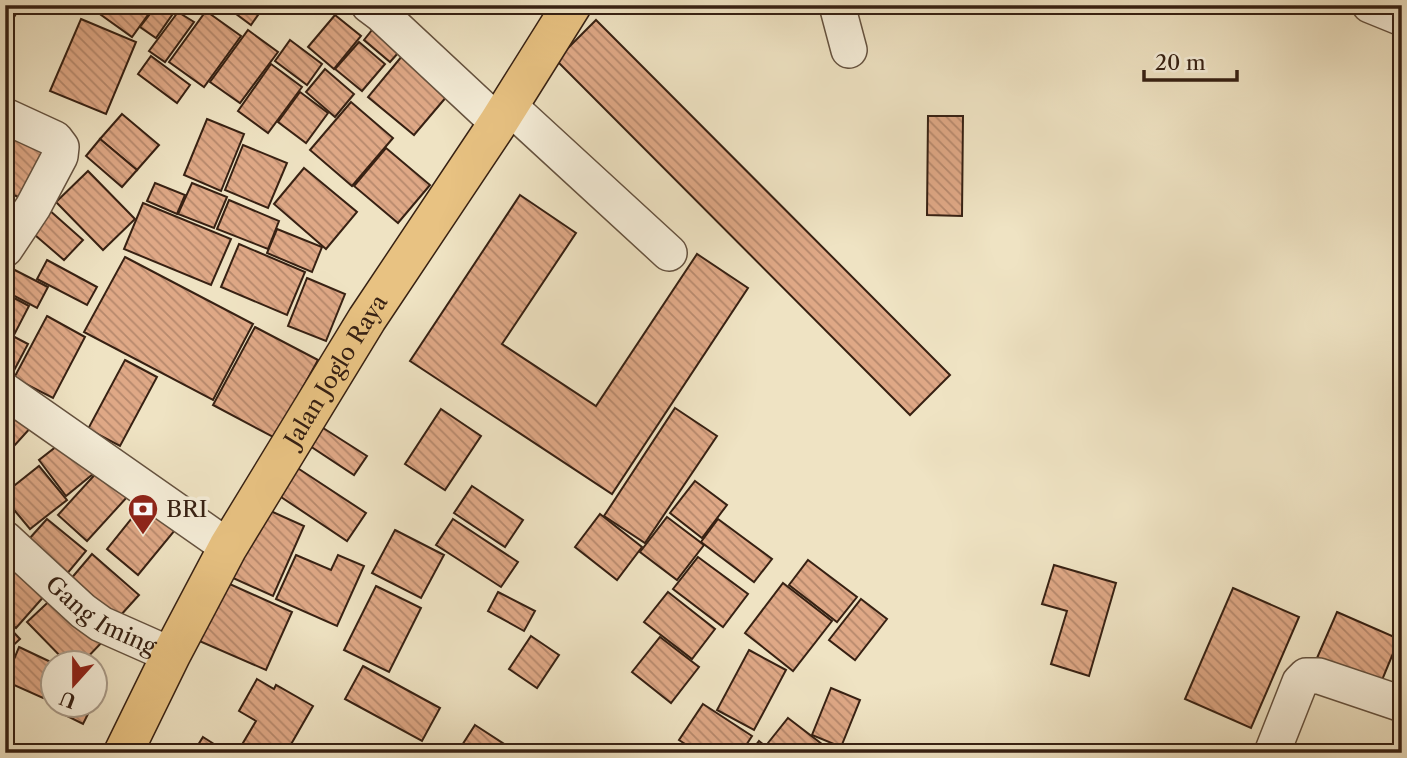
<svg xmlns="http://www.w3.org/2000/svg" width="1407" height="758" font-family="'Libre Caslon Text',serif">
  <defs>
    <pattern id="building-back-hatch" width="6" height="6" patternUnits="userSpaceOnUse" patternTransform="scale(1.75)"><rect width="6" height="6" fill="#dfa886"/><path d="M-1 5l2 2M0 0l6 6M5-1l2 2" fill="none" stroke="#b6886c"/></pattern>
  </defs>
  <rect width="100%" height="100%" fill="#efe3c3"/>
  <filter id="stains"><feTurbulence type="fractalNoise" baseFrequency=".00286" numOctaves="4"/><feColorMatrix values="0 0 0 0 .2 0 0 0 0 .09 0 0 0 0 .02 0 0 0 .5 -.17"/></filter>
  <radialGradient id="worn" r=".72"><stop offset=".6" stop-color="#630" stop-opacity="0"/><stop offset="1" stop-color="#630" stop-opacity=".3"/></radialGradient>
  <!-- building -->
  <g fill="url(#building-back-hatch)" stroke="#372113" stroke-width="2">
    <polygon points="5,5 21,5 10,24 5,21"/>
    <polygon points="102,5 155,5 132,37 97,12"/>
    <polygon points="157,5 179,5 156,38 140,27"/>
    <polygon points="224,5 265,5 251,25"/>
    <polygon points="206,11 241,36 204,87 169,62"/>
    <polygon points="178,12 194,22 165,62 149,51"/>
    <polygon points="335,15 361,36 334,69 308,47"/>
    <polygon points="81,19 136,42 106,114 50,91"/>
    <polygon points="380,20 407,43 390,62 364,40"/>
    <polygon points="596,20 950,375 910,415 556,60"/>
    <polygon points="248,30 278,52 240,103 210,82"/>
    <polygon points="290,40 322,64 307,85 275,61"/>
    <polygon points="359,42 385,64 362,91 335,69"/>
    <polygon points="407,50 453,89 414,135 368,97"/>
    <polygon points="151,56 190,85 177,103 138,74"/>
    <polygon points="271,64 302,87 268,133 238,111"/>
    <polygon points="325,69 354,94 335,117 306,92"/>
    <polygon points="300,92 328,113 306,143 278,122"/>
    <polygon points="351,102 393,138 352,186 310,150"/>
    <polygon points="122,114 159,145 137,170 100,139"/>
    <polygon points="928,116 963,116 962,216 927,215"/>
    <polygon points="207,119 244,134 221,191 184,175"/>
    <polygon points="5,135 49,155 27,201 5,191"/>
    <polygon points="100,139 137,170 122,187 86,156"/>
    <polygon points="243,145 287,163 268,208 225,190"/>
    <polygon points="386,148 430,185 398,223 354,186"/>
    <polygon points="304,168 357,212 326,249 274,204"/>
    <polygon points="88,171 135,219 103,250 56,202"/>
    <polygon points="155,183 185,195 177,214 147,201"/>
    <polygon points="192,183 227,197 214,228 178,214"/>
    <polygon points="520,195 576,233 502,344 596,406 697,254 748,288 612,494 410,361"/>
    <polygon points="229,200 279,221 268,249 217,229"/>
    <polygon points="143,203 231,239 211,285 124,249"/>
    <polygon points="48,209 83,240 64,260 29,230"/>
    <polygon points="277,229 322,247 312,272 267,253"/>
    <polygon points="239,244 305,272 287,315 221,287"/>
    <polygon points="125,257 253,324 213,400 84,332"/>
    <polygon points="47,260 97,287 87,305 37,279"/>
    <polygon points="5,265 48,287 37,308 5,291"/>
    <polygon points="307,278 345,294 326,341 288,326"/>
    <polygon points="5,293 29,306 14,335 5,330"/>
    <polygon points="47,316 85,337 53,398 14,378"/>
    <polygon points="255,327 318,360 275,438 213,405"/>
    <polygon points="5,332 28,344 10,378 5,375"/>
    <polygon points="125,360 157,377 120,446 88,429"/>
    <polygon points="5,400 33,425 5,456"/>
    <polygon points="675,408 717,436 645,543 604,516"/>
    <polygon points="441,409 481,436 445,490 405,464"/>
    <polygon points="320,426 367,456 354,475 307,444"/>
    <polygon points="66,439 93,474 66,496 39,460"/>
    <polygon points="39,466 67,500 30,529 5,499 5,493"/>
    <polygon points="296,467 366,513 347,541 278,495"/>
    <polygon points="100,469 128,496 87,541 58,515"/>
    <polygon points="695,481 727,505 702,538 670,513"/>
    <polygon points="472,486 523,520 505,547 454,513"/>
    <polygon points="148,498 180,524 138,575 107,549"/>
    <polygon points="264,508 304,526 273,596 233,578"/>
    <polygon points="600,514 642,547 617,580 575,547"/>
    <polygon points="667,517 704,545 677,580 640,552"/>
    <polygon points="47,519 86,551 61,581 21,548"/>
    <polygon points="453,519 518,562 501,587 436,545"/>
    <polygon points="718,519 772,559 754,582 701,542"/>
    <polygon points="395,530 444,555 421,598 372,573"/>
    <polygon points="92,554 139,595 110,627 64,587"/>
    <polygon points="296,555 331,570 338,555 364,566 337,626 276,599"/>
    <polygon points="698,557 748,594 723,627 673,589"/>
    <polygon points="21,558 53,586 16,628 5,618 5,604 7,602 5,600 5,577"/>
    <polygon points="808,560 857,597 837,622 789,585"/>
    <polygon points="1054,565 1116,583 1089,676 1051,664 1067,611 1042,604"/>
    <polygon points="223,581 292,612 266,670 197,640"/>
    <polygon points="783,583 832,621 793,671 745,633"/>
    <polygon points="376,586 421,608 389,672 344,650"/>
    <polygon points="1233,588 1299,617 1251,728 1185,699"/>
    <polygon points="60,591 106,638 81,664 68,664 27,622"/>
    <polygon points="498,592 535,611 524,631 488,611"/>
    <polygon points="668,592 715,629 692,659 644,622"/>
    <polygon points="861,599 887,619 855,660 829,640"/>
    <polygon points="1337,612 1399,639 1380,685 1317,658"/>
    <polygon points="5,623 20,639 5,653"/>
    <polygon points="531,636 559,655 537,688 509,669"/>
    <polygon points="660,637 699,667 671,703 632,672"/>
    <polygon points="19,647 55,664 52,664 52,678 43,698 5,681"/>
    <polygon points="749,650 786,670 754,730 717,710"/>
    <polygon points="363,666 440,708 422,741 345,699"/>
    <polygon points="257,679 274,689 276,685 313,706 286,753 249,753 240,748 256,721 239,711"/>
    <polygon points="831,688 860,700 841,747 812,735"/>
    <polygon points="703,704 752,736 741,753 699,753 679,740"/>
    <polygon points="64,706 92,706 83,724 61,713"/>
    <polygon points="788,718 827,748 823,753 781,753 768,743"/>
    <polygon points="475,725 518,753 457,753"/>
    <polygon points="203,737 228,753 193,753"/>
    <polygon points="759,741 774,753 750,753"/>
    <polygon points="664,745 675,753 659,753"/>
  </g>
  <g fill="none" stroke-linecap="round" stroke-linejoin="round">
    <!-- minor casing -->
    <g stroke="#65523f" stroke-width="38">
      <g id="minor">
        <polyline points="369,5 381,14 498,123"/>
        <polyline points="837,5 849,50"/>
        <polyline points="1370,5 1402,18"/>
        <polyline points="509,106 669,253"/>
        <polyline points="5,116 55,139 61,147 60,156 33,207 5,249"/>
        <polyline points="5,391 228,547"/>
        <path id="s1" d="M5,539l78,72 18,13 70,31"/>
        <polyline points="1272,753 1300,682 1306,676 1319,676 1402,704"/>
      </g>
    </g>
    <!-- major casing -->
    <g stroke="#372113" stroke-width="41">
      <g id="major">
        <path id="s2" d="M123,753l48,-98 57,-108 139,-228 131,-196 74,-118"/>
      </g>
    </g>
    <!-- minor -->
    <use href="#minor" stroke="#f5edd8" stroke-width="35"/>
    <!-- major -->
    <use href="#major" stroke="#e8c282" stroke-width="38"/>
  </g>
  <!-- icons -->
  <defs>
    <g id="bank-pin" transform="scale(1.575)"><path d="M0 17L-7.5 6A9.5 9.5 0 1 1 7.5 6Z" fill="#8f2418" stroke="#f5edd8"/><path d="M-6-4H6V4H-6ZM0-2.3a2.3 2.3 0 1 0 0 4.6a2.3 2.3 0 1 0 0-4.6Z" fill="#fff"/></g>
  </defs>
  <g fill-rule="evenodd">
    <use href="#bank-pin" x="143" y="509"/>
  </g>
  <g text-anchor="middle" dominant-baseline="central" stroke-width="7" stroke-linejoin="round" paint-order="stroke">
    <!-- street labels -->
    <g font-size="23" fill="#372113" stroke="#f5edd8">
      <text stroke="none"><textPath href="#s2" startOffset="438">Jalan Joglo Raya</textPath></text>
      <text stroke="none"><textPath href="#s1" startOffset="124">Gang Iming</textPath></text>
    </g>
    <!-- poi labels -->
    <g font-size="23" fill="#372113" stroke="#f5edd8" text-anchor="start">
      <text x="166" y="509">BRI</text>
    </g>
  </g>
  <!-- margin -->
  <rect width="1407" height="758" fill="none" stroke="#efe3c3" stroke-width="28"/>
  <rect x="7" y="7" width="1393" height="744" fill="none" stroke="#372113" stroke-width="3.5"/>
  <rect x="14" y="14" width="1379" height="730" fill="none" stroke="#372113" stroke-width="2"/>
  <!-- north arrow -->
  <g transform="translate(74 684) rotate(201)"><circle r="33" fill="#f5edd8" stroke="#a99b89" stroke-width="2"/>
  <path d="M0-5L12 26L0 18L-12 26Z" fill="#8f2418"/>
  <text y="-10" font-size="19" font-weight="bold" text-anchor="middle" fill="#372113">U</text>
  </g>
  <!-- scale -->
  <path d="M1144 70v10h93v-10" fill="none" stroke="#372113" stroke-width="3.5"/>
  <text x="1155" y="70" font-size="21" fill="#372113" stroke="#f5edd8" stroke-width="5" paint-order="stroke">20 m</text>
  <rect width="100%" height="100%" filter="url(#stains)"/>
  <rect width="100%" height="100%" fill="url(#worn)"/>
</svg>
